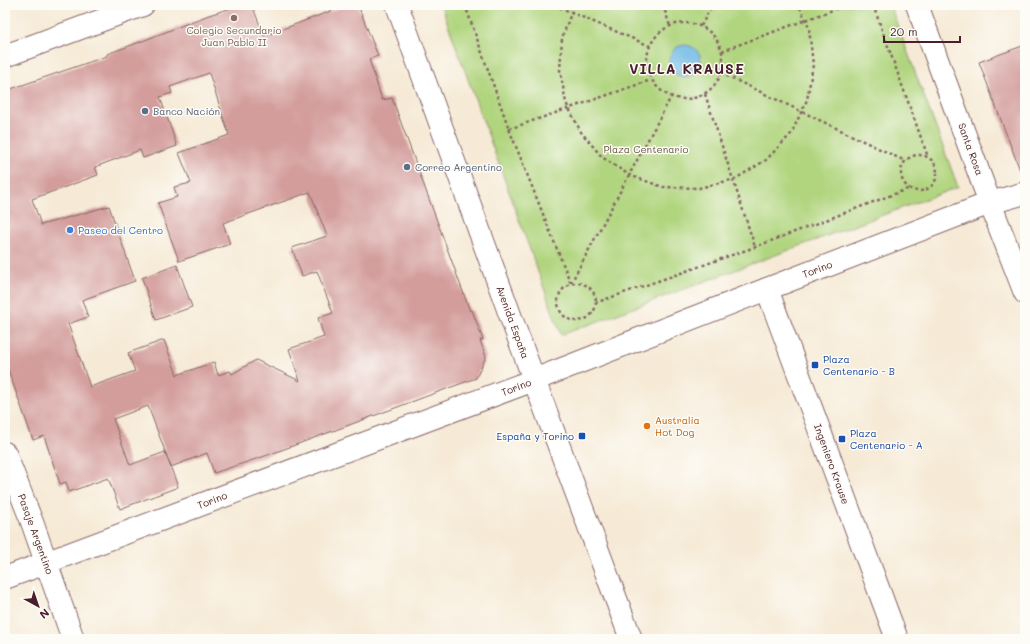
<svg xmlns="http://www.w3.org/2000/svg" width="1030" height="644" font-family="Mali,sans-serif">
  <rect width="100%" height="100%" fill="#fdfcf7"/>
  <filter id="ink" filterUnits="userSpaceOnUse"><feTurbulence type="fractalNoise" baseFrequency=".025" numOctaves="2"/><feDisplacementMap in="SourceGraphic" scale="8" xChannelSelector="R" yChannelSelector="G"/><feConvolveMatrix kernelMatrix="1 2 1 2 8 2 1 2 1" color-interpolation-filters="sRGB"/></filter>
  <filter id="wash" filterUnits="userSpaceOnUse"><feTurbulence type="fractalNoise" baseFrequency=".012" numOctaves="4" result="noise"/><feDisplacementMap in="SourceGraphic" scale="16" xChannelSelector="R" yChannelSelector="G"/><feGaussianBlur stdDeviation="0.9" result="paint"/><feColorMatrix in="noise" values="0 0 0 0 0 0 0 0 0 0 0 0 0 0 0 0 0 1.4 0 .05"/><feComposite in="paint" operator="in"/></filter>
  <g filter="url(#wash)">
    <rect width="100%" height="100%" fill="#f6ead6"/>
    <!-- green -->
    <polygon fill="#b1d57f" stroke="#7e7a55" points="441,5 890,5 958,187 561,335"/>
    <!-- water -->
    <circle fill="#6bb7e4" stroke="#5a6b88" cx="685" cy="61" r="16"/>
    <g id="blocks">
      <!-- building -->
      <g fill="#d39d9c" fill-rule="evenodd">
        <path d="M241,5h11l12,31 83,-31h11l20,51 -9,3 13,41 10,-2 78,213 2,-1 11,30h-3l6,17 -10,21 -208,77 -54,18 -7,-20 -36,14 -23,-61 -35,13 17,46 35,-13 13,35 -58,22 -12,-31 -39,14 -3,-10 -6,2 -16,-48 -11,4 -28,-79v-270l102,-35v-2l33,-12 69,-27zM209,73l20,62 -50,18 12,30 -17,4 3,10 -19,6 21,58 51,-17 -7,-21 87,-31 17,44 -35,12 10,28 15,-5 16,42 -15,5 6,19 -35,12 11,32 -44,-21 -24,14 -2,-3 -12,4 -4,-13 -37,13 -13,-35 -36,13 7,18 -45,16 -22,-63 20,-7 -6,-17 53,-19 -26,-75 -68,19 -9,-26 66,-24 -3,-8 45,-17 3,8 34,-12 -17,-49 12,-4 -2,-6z"/>
        <polygon points="1025,45 1025,178 1023,178 979,62"/>
        <polygon points="177,265 192,307 156,320 142,278"/>
      </g>
    </g>
  </g>
  <g filter="url(#ink)">
    <use href="#blocks" fill-opacity="0" stroke="#866667" stroke-width="1"/>
    <g fill="none" stroke-linecap="round" stroke-linejoin="round">
      <!-- minor casing -->
      <g stroke="#866667" stroke-width="24">
        <g id="minor">
          <polyline points="397,5 517,334 631,639"/>
          <polyline points="917,5 990,203 1025,293"/>
          <polyline points="5,56 143,5"/>
          <polyline points="767,289 897,639"/>
          <polyline points="5,453 32,522 73,639"/>
          <polyline points="5,578 534,380 767,289 990,203 1025,193"/>
        </g>
      </g>
      <!-- path -->
      <g stroke="#866667" stroke-width="2.5" stroke-dasharray="3 3" stroke-linecap="butt">
        <polyline points="465,5 509,129 571,284"/>
        <polyline points="554,5 650,46"/>
        <polyline points="574,5 562,38 560,70 566,103 581,132 602,157 629,175 663,187 699,188 735,179 766,160 791,134 807,100 813,65 809,28 799,5"/>
        <polyline points="663,5 670,26"/>
        <polyline points="873,5 928,157"/>
        <circle cx="685" cy="61" r="38"/>
        <polyline points="701,26 712,5"/>
        <polyline points="722,51 846,5"/>
        <polyline points="721,73 905,161"/>
        <polyline points="705,94 755,247"/>
        <polyline points="509,129 651,80"/>
        <circle cx="919" cy="173" r="18"/>
        <polyline points="571,283 671,97"/>
        <circle cx="577" cy="302" r="19"/>
        <polyline points="595,303 755,247 910,188"/>
      </g>
      <!-- minor -->
      <use href="#minor" stroke="#fff" stroke-width="22"/>
    </g>
  </g>
  <!-- markers -->
  <circle fill="#8d6e63" stroke="#fdfcf7" stroke-width="1.5" cx="234" cy="18" r="4"/>
  <g fill="#5c6f8a" stroke="#fdfcf7" stroke-width="1.5">
    <circle cx="145" cy="111" r="4"/>
    <circle cx="407" cy="167" r="4"/>
  </g>
  <circle fill="#3f7fe0" stroke="#fdfcf7" stroke-width="1.5" cx="70" cy="230" r="4"/>
  <g fill="#1a4fb4" stroke="#fdfcf7" stroke-width="1.5">
    <rect x="811" y="361" width="8" height="8" rx="2"/>
    <rect x="578" y="432" width="8" height="8" rx="2"/>
    <rect x="838" y="435" width="8" height="8" rx="2"/>
  </g>
  <circle fill="#e8710a" stroke="#fdfcf7" stroke-width="1.5" cx="647" cy="426" r="4"/>
  <g text-anchor="middle" dominant-baseline="central" stroke-width="3" stroke-linejoin="round" paint-order="stroke">
    <!-- education labels -->
    <g font-size="10" fill="#785e54" stroke="#fdfcf7">
      <text x="234" y="30">Colegio Secundario<tspan x="234" dy="12">Juan Pablo II</tspan></text>
    </g>
    <!-- service labels -->
    <g font-size="10" fill="#4e5e75" stroke="#fdfcf7" text-anchor="start">
      <text x="153" y="111">Banco Nación</text>
      <text x="415" y="167">Correo Argentino</text>
    </g>
    <!-- park labels -->
    <g font-size="10" fill="#695644" stroke="#fdfcf7">
      <text x="646" y="149">Plaza Centenario</text>
    </g>
    <!-- street labels -->
    <g font-size="10" fill="#4a1f2b" stroke="#fdfcf7">
      <text transform="translate(971 149) rotate(70)">Santa Rosa</text>
      <text transform="translate(817 269) rotate(-21)">Torino</text>
      <text transform="translate(513 322) rotate(70)">Avenida España</text>
      <text transform="translate(516 387) rotate(-21)">Torino</text>
      <text transform="translate(832 464) rotate(70)">Ingeniero Krause</text>
      <text transform="translate(212 500) rotate(-21)">Torino</text>
      <text transform="translate(36 534) rotate(70)">Pasaje Argentino</text>
    </g>
    <!-- shop labels -->
    <g font-size="10" fill="#366cbe" stroke="#fdfcf7" text-anchor="start">
      <text x="78" y="230">Paseo del Centro</text>
    </g>
    <!-- transit labels -->
    <g font-size="10" fill="#164399" stroke="#fdfcf7" text-anchor="start">
      <text x="823" y="359">Plaza<tspan x="823" dy="12">Centenario - B</tspan></text>
      <text x="850" y="433">Plaza<tspan x="850" dy="12">Centenario - A</tspan></text>
      <text x="574" y="436" text-anchor="end">España y Torino</text>
    </g>
    <!-- food labels -->
    <g font-size="10" fill="#c56008" stroke="#fdfcf7" text-anchor="start">
      <text x="655" y="420">Australia<tspan x="655" dy="12">Hot Dog</tspan></text>
    </g>
    <!-- district labels -->
    <g font-size="14" font-weight="bold" letter-spacing="1" fill="#4a1f2b" stroke="#fdfcf7">
      <text x="687" y="68">VILLA KRAUSE</text>
    </g>
  </g>
  <!-- margin -->
  <rect width="1030" height="644" fill="none" stroke="#fdfcf7" stroke-width="20"/>
  <!-- north arrow -->
  <g transform="translate(38 606) rotate(140)" stroke="#fdfcf7" stroke-width="3" paint-order="stroke">
  <path d="M0-3L7 15L0 10L-7 15Z" fill="#4a1f2b"/>
  <text y="-6" font-size="11" font-weight="bold" text-anchor="middle" fill="#4a1f2b">N</text>
  </g>
  <!-- scale -->
  <path d="M884 36v6h76v-6" fill="none" stroke="#4a1f2b" stroke-width="2"/>
  <text x="890" y="36" font-size="12" fill="#4a1f2b" stroke="#fdfcf7" stroke-width="3" paint-order="stroke">20 m</text>
</svg>
